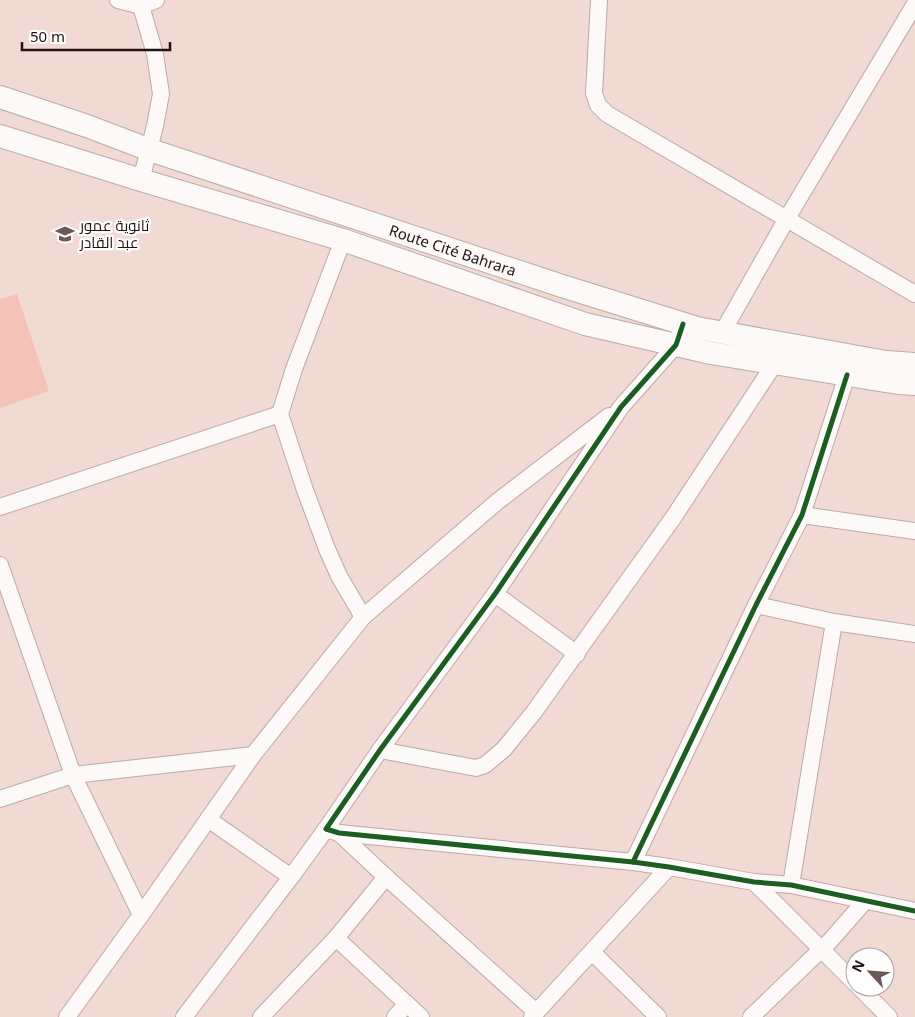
<svg xmlns="http://www.w3.org/2000/svg" width="915" height="1017" font-family="'Noto Sans',Cairo,sans-serif">
  <rect width="100%" height="100%" fill="#f1dad4"/>
  <!-- green -->
  <polygon fill="#f4c2b7" points="17,294 49,391 0,408 0,299"/>
  <g fill="none" stroke-linecap="round" stroke-linejoin="round">
    <!-- street casing -->
    <g stroke="#bcaaa5" stroke-width="18">
      <g id="street">
        <polyline points="118,0 141,6 155,54 161,94 155,126 141,180"/>
        <polyline points="139,0 141,6 156,0"/>
        <polyline points="599,0 594,93 598,105 607,114 915,294"/>
        <polyline points="343,240 294,369 280,414 305,490 327,549 339,576 363,617"/>
        <polyline points="722,333 786,220 915,4"/>
        <polyline points="679,336 676,345 621,407 495,594 380,750 326,829 339,833 633,862 669,867 754,882 791,885 915,911"/>
        <polyline points="0,507 280,414"/>
        <polyline points="802,515 915,531"/>
        <polyline points="0,565 73,775 253,755 363,617 498,501 609,416"/>
        <polyline points="495,594 577,654"/>
        <polyline points="756,605 834,622 915,634"/>
        <polyline points="380,750 476,768 485,765 504,749 534,712 673,518 775,363"/>
        <polyline points="0,799 73,775 141,915"/>
        <polyline points="208,819 291,877"/>
        <polyline points="339,833 386,877 536,1012"/>
        <polyline points="633,862 756,605 802,515 847,375"/>
        <polyline points="386,877 336,938 421,1017"/>
        <polyline points="754,882 855,983"/>
        <polyline points="791,885 834,622"/>
        <polyline points="592,952 658,1017"/>
        <polyline points="859,987 889,1017"/>
        <polyline points="67,1017 141,915 253,755"/>
        <polyline points="184,1017 291,877 326,829"/>
        <polyline points="261,1017 336,938"/>
        <polyline points="395,1017 407,1004"/>
        <polyline points="532,1017 669,867"/>
        <polyline points="751,1017 830,941 865,901"/>
      </g>
    </g>
    <!-- secondary casing -->
    <g stroke="#bcaaa5" stroke-width="24">
      <g id="secondary">
        <path id="s1" d="M0,97l87,29 63,24 412,136 135,42 189,34 29,2"/>
        <polyline points="0,136 141,180 343,240 585,324 711,353 898,383 915,384"/>
      </g>
    </g>
    <!-- street -->
    <use href="#street" stroke="#fdf9f9" stroke-width="16"/>
    <!-- secondary -->
    <use href="#secondary" stroke="#fdf9f9" stroke-width="22"/>
    <!-- cycleway casing -->
    <g stroke="#fefefe" stroke-width="8">
      <g id="cycleway">
        <polyline points="683,324 676,345 621,407 495,594 380,750 326,829 339,833 633,862 669,867 754,882 791,885 915,911"/>
        <polyline points="633,862 756,605 802,515 847,375"/>
      </g>
    </g>
    <!-- cycleway -->
    <use href="#cycleway" stroke="#1b5e20" stroke-width="5"/>
  </g>
  <!-- icons -->
  <defs>
    <g id="school-bare" transform="scale(1.5)"><path d="M0-5L7-2L0 1L-7-2ZM-4 1L0 2.5L4 1V4Q0 6-4 4Z" fill="#6a5955" stroke="#fefefe" stroke-width="2.5" paint-order="stroke"/></g>
  </defs>
  <g fill-rule="evenodd">
    <use href="#school-bare" x="65" y="234"/>
  </g>
  <g text-anchor="middle" dominant-baseline="central" stroke-width="4.5" stroke-linejoin="round" paint-order="stroke">
    <!-- poi labels -->
    <g font-size="15" fill="#211310" stroke="#fefefe" text-anchor="start">
      <text x="80" y="225">ثانوية عمور<tspan x="80" dy="17">عبد القادر</tspan></text>
    </g>
    <!-- street labels -->
    <g font-size="15" fill="#211310" stroke="#fefefe">
      <text stroke="none"><textPath href="#s1" startOffset="478">Route Cité Bahrara</textPath></text>
    </g>
  </g>
  <!-- north arrow -->
  <g transform="translate(870 972) rotate(296)"><circle r="24" fill="#fefefe" stroke="#a6a09f"/>
  <path d="M0-4L9 19L0 12L-9 19Z" fill="#6a5955"/>
  <text y="-8" font-size="14" font-weight="bold" text-anchor="middle" fill="#211310">N</text>
  </g>
  <!-- scale -->
  <path d="M22 42v8h148v-8" fill="none" stroke="#211310" stroke-width="2.5"/>
  <text x="30" y="42" font-size="15" fill="#211310" stroke="#fefefe" stroke-width="4" paint-order="stroke">50 m</text>
</svg>
